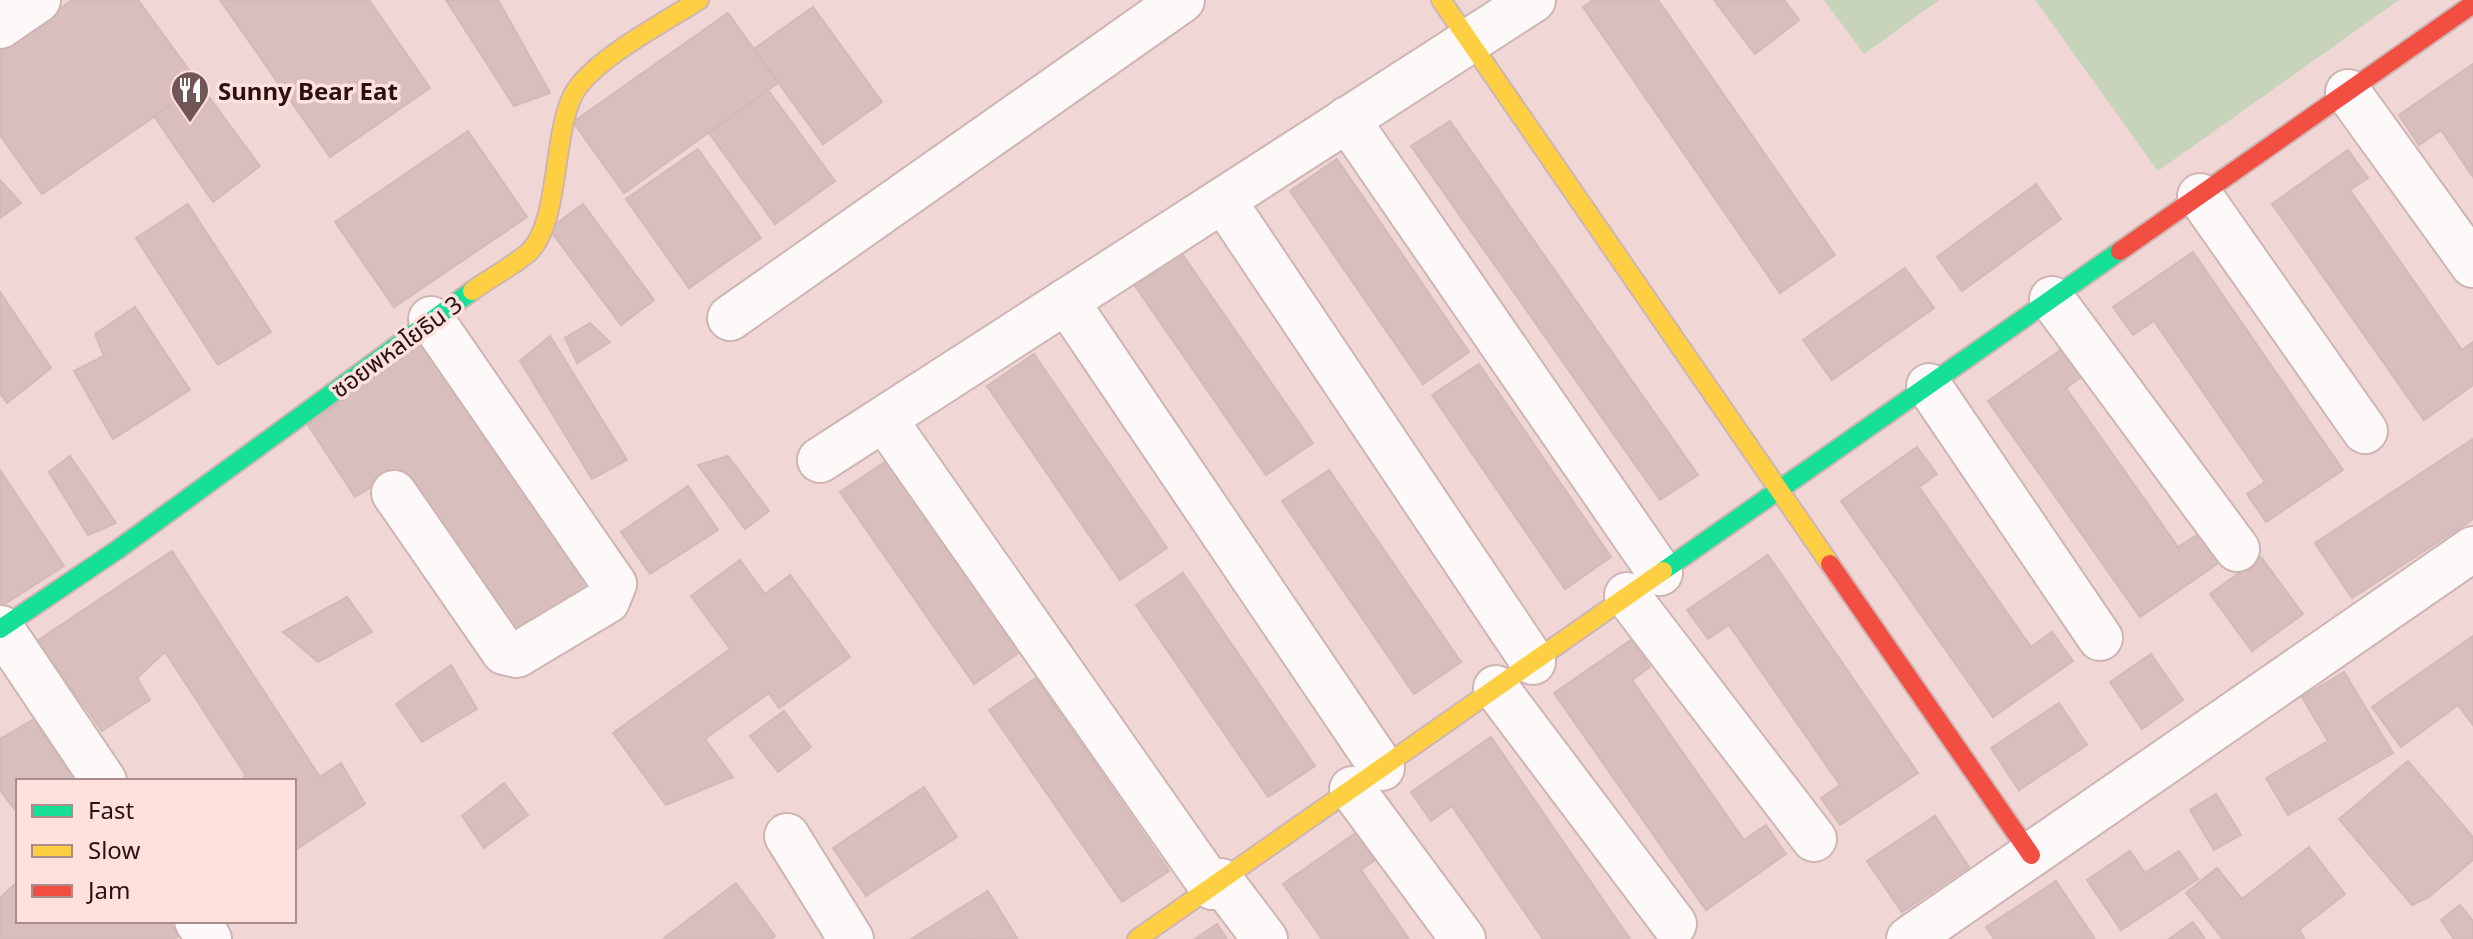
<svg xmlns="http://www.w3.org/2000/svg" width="2473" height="939" font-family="'Noto Sans','Noto Sans Thai',sans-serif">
  <rect width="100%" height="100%" fill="#f0d7d5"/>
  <!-- green -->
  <g fill="#c7d3bb">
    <polygon points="1824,0 1939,0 1864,54"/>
    <polygon points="2035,0 2399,0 2158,171"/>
  </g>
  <!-- building -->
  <g fill="#d8bfbd" stroke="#d3bab8" stroke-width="2">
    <polygon points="72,0 138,0 200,85 42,194 0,135 0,50"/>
    <polygon points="220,0 369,0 430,88 330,157"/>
    <polygon points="446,0 498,0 550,93 514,106"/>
    <polygon points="1593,0 1658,0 1835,255 1780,293 1583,7"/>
    <polygon points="1714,0 1784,0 1799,20 1755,54"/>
    <polygon points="813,7 882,102 823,144 754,49"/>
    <polygon points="728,13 778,83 624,193 573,122"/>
    <polygon points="2473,64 2473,177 2441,130 2419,145 2399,115"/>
    <polygon points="200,85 260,166 213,202 154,116"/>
    <polygon points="768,90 835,181 775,224 709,133"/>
    <polygon points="1450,121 1698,475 1660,500 1411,146"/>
    <polygon points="468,131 527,217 394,307 335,222"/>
    <polygon points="698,149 761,238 689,288 626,199"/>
    <polygon points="2348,150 2368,178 2350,190 2462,350 2473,342 2473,385 2424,420 2272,204"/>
    <polygon points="1337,159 1469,352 1423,384 1290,191"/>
    <polygon points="0,180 21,203 0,218"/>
    <polygon points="2036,184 2061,219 1962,291 1937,257"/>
    <polygon points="188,204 271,332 218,365 136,238"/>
    <polygon points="583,204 654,300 621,325 549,229"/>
    <polygon points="1180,251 1313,443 1266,475 1133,283"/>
    <polygon points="2193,252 2343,470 2266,522 2247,494 2265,482 2154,321 2133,335 2113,307"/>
    <polygon points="1905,268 1934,308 1832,380 1803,340"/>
    <polygon points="0,292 51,368 7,403 0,393"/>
    <polygon points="135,307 190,390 113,439 74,371 104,356 95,334"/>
    <polygon points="590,323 610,342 577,363 565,338"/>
    <polygon points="550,336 627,460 592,479 520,361"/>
    <polygon points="427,340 606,585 517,653 393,474 355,497 308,425"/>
    <polygon points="2065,347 2084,375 2066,388 2178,547 2200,533 2220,562 2140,617 1988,401"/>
    <polygon points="1034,354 1167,548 1120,580 987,386"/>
    <polygon points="1479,364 1611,557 1565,589 1432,395"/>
    <polygon points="2473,439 2473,519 2352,598 2315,543"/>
    <polygon points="1917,447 1937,474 1919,487 2031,647 2052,632 2073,661 1993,717 1841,501"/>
    <polygon points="70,456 116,523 88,535 49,472"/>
    <polygon points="728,456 769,511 745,529 698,465"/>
    <polygon points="888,460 1020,652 974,684 840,492"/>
    <polygon points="0,470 64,566 0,607"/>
    <polygon points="1329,470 1461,662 1414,694 1282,501"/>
    <polygon points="688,486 718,530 650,574 621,532"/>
    <polygon points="172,551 320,777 341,763 365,804 294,851 294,781 244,781 245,774 165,652 137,678 150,700 102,731 37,641"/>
    <polygon points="1768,555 1918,773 1840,825 1821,798 1840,785 1729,625 1708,639 1687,610"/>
    <polygon points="2261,557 2303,614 2252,651 2210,594"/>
    <polygon points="740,560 765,594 790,575 850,657 779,708 769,693 705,739 733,777 666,805 613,733 730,649 691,596"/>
    <polygon points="1183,573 1315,766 1268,797 1136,605"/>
    <polygon points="347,597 372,632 318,662 283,632"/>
    <polygon points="2473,636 2473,725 2458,705 2401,747 2372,707"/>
    <polygon points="1631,640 1650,667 1632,680 1744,840 1766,825 1786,854 1706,910 1554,693"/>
    <polygon points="2151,654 2183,700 2142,729 2110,682"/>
    <polygon points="451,665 477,709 422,742 396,704"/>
    <polygon points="2344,672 2393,753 2288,815 2266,778 2328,741 2302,697"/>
    <polygon points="1036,678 1169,871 1122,902 989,710"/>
    <polygon points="2059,703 2087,745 2019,790 1991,748"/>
    <polygon points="784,711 811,747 778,772 750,736"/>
    <polygon points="34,719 74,781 18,781 18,814 0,790 0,739"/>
    <polygon points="1491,737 1630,939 1543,939 1452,806 1431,821 1411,792"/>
    <polygon points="2408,761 2473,837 2473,860 2429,897 2412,905 2339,819"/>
    <polygon points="504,783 528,815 484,848 462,816"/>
    <polygon points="924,787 957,837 866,896 833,848"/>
    <polygon points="2216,794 2241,835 2214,850 2190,810"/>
    <polygon points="1935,816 1969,867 1902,912 1867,861"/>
    <polygon points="1360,830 1379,857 1361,870 1409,939 1322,939 1283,884"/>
    <polygon points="2309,847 2345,894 2299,930 2305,939 2223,939 2186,893 2217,868 2242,899"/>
    <polygon points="2130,851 2145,873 2179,851 2198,879 2121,930 2087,880"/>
    <polygon points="18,881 18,921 168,921 180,935 174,939 0,939 0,898"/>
    <polygon points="2056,881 2095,939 1994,939 1986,927"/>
    <polygon points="736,883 775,936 771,939 663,939"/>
    <polygon points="988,891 1017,938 911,939"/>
    <polygon points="2460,905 2473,921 2473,939 2454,939 2441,920"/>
    <polygon points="2193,922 2205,939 2169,939"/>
    <polygon points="1217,924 1227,939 1195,939"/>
  </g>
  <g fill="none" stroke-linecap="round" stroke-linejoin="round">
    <!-- street casing -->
    <g stroke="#ceb5b3" stroke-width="48">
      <g id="street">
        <polyline points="0,26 38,0"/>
        <polyline points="2348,92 2473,265"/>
        <polyline points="1347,119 1660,573"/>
        <polyline points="2200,196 2365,431"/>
        <polyline points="1223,200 1533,662"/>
        <polyline points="2052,299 2237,549"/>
        <polyline points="1066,301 1382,768"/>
        <polyline points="730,318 1182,0"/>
        <polyline points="1929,386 2100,638"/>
        <polyline points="884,419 1212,887"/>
        <polyline points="820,460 1533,0"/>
        <polyline points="394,493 504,652 517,655 607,601 614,584 431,319"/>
        <polyline points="1627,595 1814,839"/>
        <polyline points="1,628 104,781"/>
        <polyline points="1496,688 1674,924"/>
        <polyline points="1352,789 1463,939"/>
        <polyline points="787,836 851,939"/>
        <polyline points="1221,881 1265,939"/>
        <polyline points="197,921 209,939"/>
        <polyline points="1909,939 2473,549"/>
      </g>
    </g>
    <!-- fast casing -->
    <g stroke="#ceb5b3" stroke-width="22">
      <g id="fast">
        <polyline points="1663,571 2120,251"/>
        <polyline points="0,629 117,550 472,291"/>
      </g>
    </g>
    <!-- slow casing -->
    <g stroke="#ceb5b3" stroke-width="22">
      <g id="slow">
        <polyline points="1441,0 1830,564"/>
        <path d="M472,291c18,-13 39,-24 56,-38 32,-29 24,-116 45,-158 17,-34 92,-73 126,-95"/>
        <polyline points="1137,939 1663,571"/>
      </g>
    </g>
    <!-- jam casing -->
    <g stroke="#ceb5b3" stroke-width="22">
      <g id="jam">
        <polyline points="2120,251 2473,4"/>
        <polyline points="1830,564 2031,855"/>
      </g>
    </g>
    <!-- street -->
    <use href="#street" stroke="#fdf9f9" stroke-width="44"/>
    <!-- fast -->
    <use href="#fast" stroke="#16e098" stroke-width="18"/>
    <!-- slow -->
    <use href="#slow" stroke="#ffcf43" stroke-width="18"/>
    <!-- jam -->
    <use href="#jam" stroke="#f24e42" stroke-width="18"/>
  </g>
  <!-- icons -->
  <defs>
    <g id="restaurant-pin" transform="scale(2)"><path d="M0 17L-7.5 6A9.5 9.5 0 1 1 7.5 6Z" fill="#705655" stroke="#fee0dd"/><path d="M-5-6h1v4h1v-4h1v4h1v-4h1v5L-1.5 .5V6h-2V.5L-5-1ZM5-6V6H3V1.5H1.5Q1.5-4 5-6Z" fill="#fff"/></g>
  </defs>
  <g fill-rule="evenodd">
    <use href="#restaurant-pin" x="190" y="90"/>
  </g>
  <g text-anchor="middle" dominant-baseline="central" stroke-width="7" stroke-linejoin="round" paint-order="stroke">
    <!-- poi labels -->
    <g font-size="24" font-weight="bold" fill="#2b1110" stroke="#fee0dd" text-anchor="start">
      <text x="218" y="90">Sunny Bear Eat</text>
    </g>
    <!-- street labels -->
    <g font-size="24" fill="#2b1110" stroke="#fee0dd">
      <text transform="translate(396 346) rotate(-36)">ซอยพหลโยธิน 3</text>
    </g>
  </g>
  <!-- legend -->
  <rect x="16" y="779" width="280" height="144" fill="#fee0dd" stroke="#aa8d8b" stroke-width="2"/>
  <rect x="32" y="805" width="40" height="12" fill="#16e098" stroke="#aa8d8b" stroke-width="2"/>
  <text x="88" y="819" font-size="24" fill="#2b1110">Fast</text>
  <rect x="32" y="845" width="40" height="12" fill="#ffcf43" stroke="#aa8d8b" stroke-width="2"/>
  <text x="88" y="859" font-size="24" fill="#2b1110">Slow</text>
  <rect x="32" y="885" width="40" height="12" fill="#f24e42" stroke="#aa8d8b" stroke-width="2"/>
  <text x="88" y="899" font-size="24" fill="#2b1110">Jam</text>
</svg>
